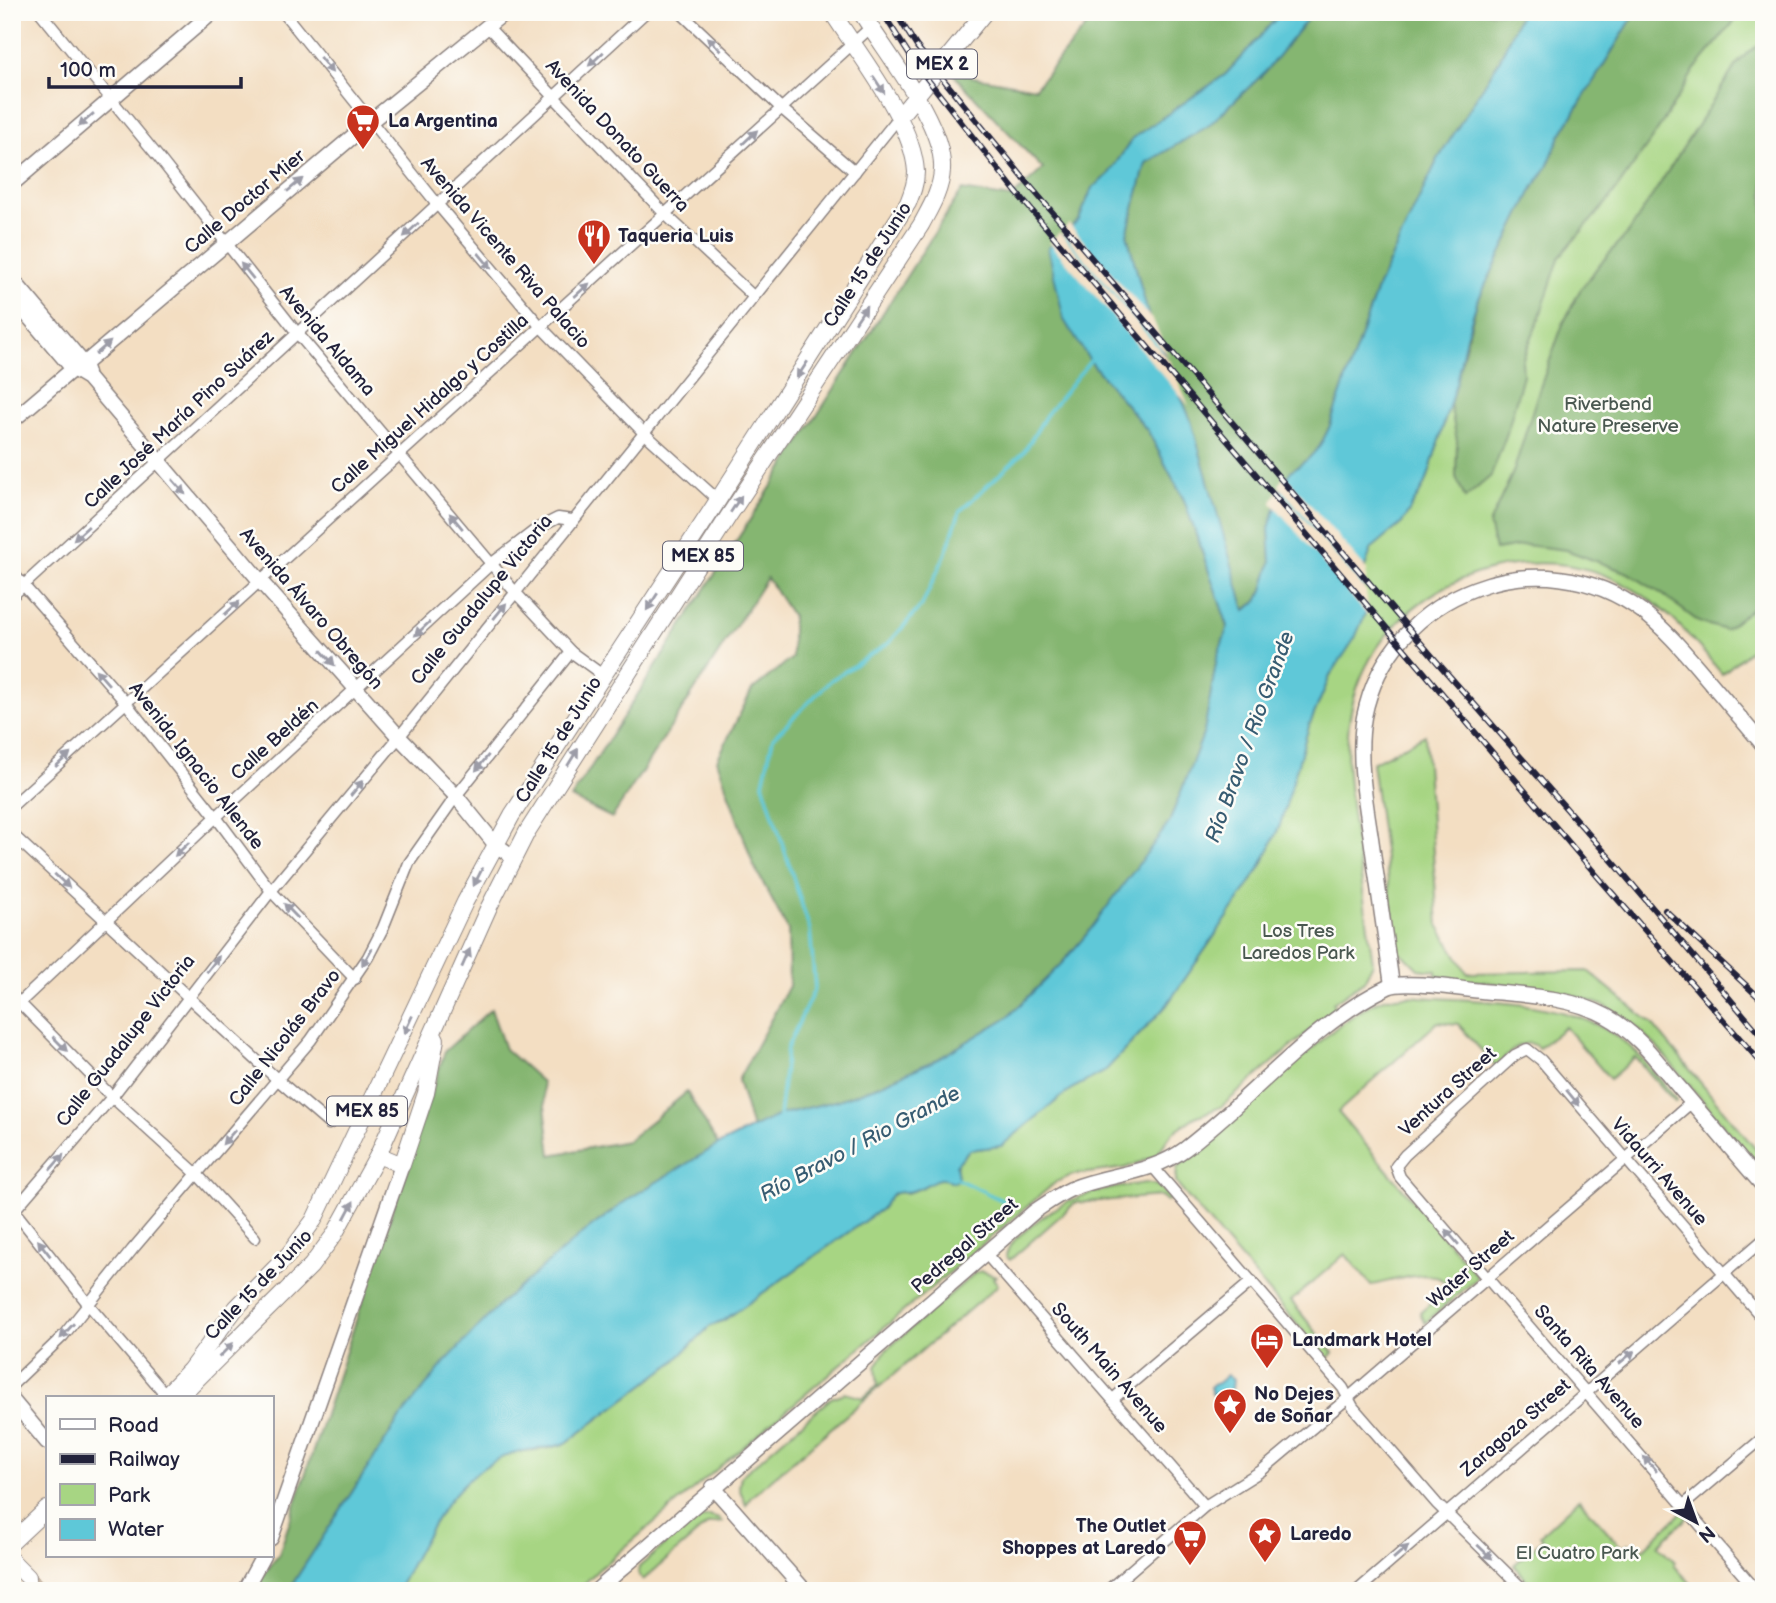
<svg xmlns="http://www.w3.org/2000/svg" width="1776" height="1603" font-family="'Balsamiq Sans',sans-serif">
  <rect width="100%" height="100%" fill="#fdfcf7"/>
  <filter id="ink" filterUnits="userSpaceOnUse"><feTurbulence type="fractalNoise" baseFrequency=".0143" numOctaves="2"/><feDisplacementMap in="SourceGraphic" scale="14" xChannelSelector="R" yChannelSelector="G"/><feConvolveMatrix kernelMatrix="1 2 1 2 8 2 1 2 1" color-interpolation-filters="sRGB"/></filter>
  <filter id="wash" filterUnits="userSpaceOnUse"><feTurbulence type="fractalNoise" baseFrequency=".00686" numOctaves="4" result="noise"/><feDisplacementMap in="SourceGraphic" scale="28" xChannelSelector="R" yChannelSelector="G"/><feGaussianBlur stdDeviation="1.57" result="paint"/><feColorMatrix in="noise" values="0 0 0 0 0 0 0 0 0 0 0 0 0 0 0 0 0 1.4 0 .05"/><feComposite in="paint" operator="in"/></filter>
  <g filter="url(#wash)">
    <rect width="100%" height="100%" fill="#f3dec2"/>
    <!-- green -->
    <g fill="#a7d583" stroke="#647c5f" stroke-width="2">
      <path d="M1636,12h128v626l-42,36c-32,-38 -60,-73 -106,-94 -104,-48 -238,12 -264,126 -10,46 -2,90 4,136 6,40 11,80 17,121l-9,18 -31,22 3,5 -115,99 -26,10 -23,16 -16,23 -31,12 -53,7 -16,7 -458,388 -21,21h-180c28,-51 52,-114 110,-136 12,-5 26,-4 38,-6 7,-1 14,-4 21,-6l108,-81 36,-36 14,-6 26,-18 131,-93 7,-11 9,-6 10,1 14,-5 17,-10h8l8,4 3,-2 -1,-15 13,-15 32,-4 70,-57 33,-17 62,-66 70,-101 25,-39 19,-41 29,-99 21,-50 9,-15 22,-74c1,-15 5,-26 11,-39l30,-25 25,-43 29,-97 21,-81 57,-116z"/>
      <polygon points="1425,735 1438,925 1467,973 1588,971 1652,1024 1764,1159 1764,1173 1656,1046 1633,1024 1607,1007 1564,992 1436,976 1436,971 1418,969 1403,954 1398,954 1372,763"/>
      <path d="M1406,996c69,6 161,1 217,45 21,16 37,39 54,59l-2,2 -40,-45 -25,22 -45,-52 -26,21c-16,-14 -31,7 -43,19l-38,-43 -20,-2 -100,90 139,164 -2,4 -50,43 -5,-10 28,-25c-10,-25 -56,-6 -77,-3l-26,-31 -54,47 42,52 -6,6 -148,-172 -3,-5 1,-14 162,-143 34,-22 14,-5z"/>
      <path d="M1145,1183l11,2 15,13 -4,3 -6,-5 -86,7 -65,57 -4,-4c3,-13 9,-17 19,-25 40,-36 69,-40 120,-48z"/>
      <polygon points="982,1271 996,1276 993,1278 998,1285 751,1497 746,1505 739,1488 741,1476 831,1398 845,1393 863,1398 878,1385 876,1367 885,1351 975,1273"/>
      <polygon points="1579,1499 1622,1548 1629,1543 1636,1549 1644,1548 1683,1511 1688,1517 1658,1545 1675,1562 1674,1564 1697,1591 1536,1591 1514,1565 1543,1539 1540,1535"/>
      <polygon points="709,1516 719,1519 722,1522 708,1524 643,1580 638,1573 639,1567 695,1519"/>
    </g>
    <!-- forest -->
    <g fill="#85b671" stroke="#546c56" stroke-width="2">
      <polygon points="1098,12 1282,12 1226,74 1133,138 1108,175 1092,188 1079,220 1048,248 1090,361 1148,431 1184,500 1228,626 1217,658 1204,732 1169,823 1147,854 1087,934 1063,962 1008,1017 938,1059 875,1087 839,1100 779,1115 752,1129 738,1080 789,986 788,930 753,864 717,760 752,690 792,658 792,616 767,578 612,818 571,798 962,190 1011,198 1043,169 952,73 1035,88"/>
      <polygon points="1321,12 1521,12 1499,61 1437,161 1378,286 1329,428 1320,447 1308,459 1291,471 1269,528 1271,562 1263,590 1257,601 1244,611 1191,421 1149,318 1127,234 1146,163 1208,126 1265,72 1309,17"/>
      <polygon points="1636,12 1742,12 1695,69 1656,133 1609,200 1560,256 1538,322 1522,361 1523,375 1507,433 1491,476 1465,498 1456,477 1457,441 1450,404 1477,302 1534,186 1547,167 1560,136"/>
      <polygon points="1764,43 1764,599 1725,630 1699,622 1662,594 1628,573 1566,550 1526,545 1495,550 1489,524 1514,470 1537,396 1563,324 1579,292 1599,265 1629,232 1736,65 1749,51"/>
      <polygon points="491,1009 505,1049 542,1082 551,1155 627,1141 687,1092 718,1145 630,1198 582,1234 400,1418 288,1591 251,1591 279,1554 445,1051"/>
    </g>
    <!-- water -->
    <g fill="#5ec8d8" stroke="#40758a" stroke-width="2">
      <path d="M1282,12h39l-12,5 -44,55 -57,54 -62,37 -19,71 22,84 42,103 54,190 12,-10 6,-11 8,-28 -2,-34 15,-47 7,-10 17,-12 12,-13 9,-18 49,-142 59,-125 62,-100 22,-49h115l-76,124 -13,31 -13,19 -57,116 -11,35 -10,46 -29,97 -25,43 -30,25 -10,26 4,38 -11,26 -25,38 -21,50 -29,99 -9,20 -10,21 -25,39 -70,101 -62,66 -33,17 -70,57 -32,4 -13,15 2,13 -4,4c-21,-8 -20,2 -39,8 -8,3 -15,1 -23,4l-11,15 -131,93 -26,18 -14,6 -36,36 -108,81c-19,8 -40,4 -58,12 -59,22 -83,85 -111,136h-109l112,-173 45,-56 59,-62 78,-66 48,-36 88,-53 61,-30 60,-15 36,-13 63,-28 70,-42 55,-55 24,-28 82,-111 35,-91 13,-74 11,-32 -44,-126 -36,-69 -58,-70 -26,-41 -16,-72 31,-28 13,-32 16,-13 25,-37 93,-64z"/>
      <polygon points="1227,1375 1233,1380 1232,1389 1221,1397 1212,1394 1210,1387 1219,1382"/>
    </g>
    <!-- pier -->
    <g fill="#f3dec2">
      <polygon points="1069,224 1154,322 1169,357 1061,231"/>
      <polygon points="1060,232 1171,363 1189,406 1049,242"/>
      <polygon points="1284,474 1367,570 1365,587 1279,486"/>
      <polygon points="1278,488 1366,591 1368,616 1272,503"/>
    </g>
    <g fill="none" stroke-linecap="round" stroke-linejoin="round">
      <!-- stream -->
      <g stroke="#5ec8d8" stroke-width="3.5">
        <polyline points="779,1117 787,1048 815,988 810,930 763,783 773,738 831,680 889,643 922,605 945,555 960,511 1024,452 1046,415 1090,361"/>
        <polyline points="957,1179 1010,1204"/>
      </g>
    </g>
  </g>
  <g filter="url(#ink)">
    <g fill="none" stroke-linecap="round" stroke-linejoin="round">
      <!-- primary-tunnel -->
      <polyline stroke="#c9b8a7" stroke-width="16" stroke-dasharray="16 8" stroke-linecap="butt" points="28,1577 41,1591"/>
      <!-- street casing -->
      <g stroke="#8a807e" stroke-width="13">
        <g id="street">
          <polyline points="40,12 160,159 298,334 515,592 571,652 604,676"/>
          <polyline points="283,12 438,205 541,327 643,432 718,500"/>
          <polyline points="680,12 781,108 855,172"/>
          <polyline points="488,27 665,214 753,296"/>
          <polyline points="12,572 126,703 216,817 271,891 355,979"/>
          <polyline points="12,596 646,12"/>
          <polyline points="12,806 870,28"/>
          <polyline points="12,834 278,1080 329,1124"/>
          <polyline points="12,995 112,1097 197,1174 255,1238"/>
          <polyline points="12,1010 216,817 491,564 538,528 558,518 572,520"/>
          <polyline points="1153,1167 1343,1388 1353,1407 1437,1504 1525,1591"/>
          <polyline points="12,1208 89,1305 166,1395 172,1397"/>
          <polyline points="12,1213 112,1097 271,891 399,737 899,117"/>
          <polyline points="986,1254 1205,1506"/>
          <polyline points="12,1385 63,1336 132,1250 311,1040 368,957 383,928 409,863 456,796 571,652"/>
          <polyline points="1113,1399 1252,1281"/>
          <polyline points="1685,1504 1764,1437"/>
          <polyline points="1107,1591 1205,1506 1261,1471 1348,1398 1692,1102"/>
          <polyline points="1357,1591 1764,1239"/>
          <polyline points="1757,1591 1400,1177 1396,1166 1405,1155 1515,1055 1527,1049 1541,1060 1764,1320"/>
        </g>
      </g>
      <!-- secondary casing -->
      <g stroke="#8a807e" stroke-width="17">
        <g id="secondary">
          <polyline points="12,184 213,12"/>
          <polyline points="12,279 84,364 87,373"/>
          <polyline points="12,297 73,369 88,378 261,582 399,737 456,796 495,844 513,857"/>
          <polyline points="12,421 73,369 84,364 371,121 505,12"/>
          <path d="M1392,985c-7,-49 -14,-98 -21,-147 -6,-40 -14,-82 -7,-121 25,-126 178,-182 279,-105 21,16 39,37 56,57 21,25 43,51 65,77"/>
          <polyline points="12,1400 47,1442"/>
          <polyline points="713,1487 805,1591"/>
          <polyline points="271,1538 402,1165"/>
          <polyline points="244,1591 263,1556"/>
          <path d="M596,1591l439,-380c12,-8 23,-16 36,-22 39,-16 79,-14 114,-40 66,-50 129,-127 203,-162 14,-7 66,1 84,3 44,5 95,5 134,26 30,16 51,45 72,70 29,34 57,68 86,101"/>
        </g>
      </g>
      <!-- primary casing -->
      <g stroke="#8a807e" stroke-width="18">
        <g id="primary">
          <polyline points="899,117 985,12"/>
          <polyline points="378,1155 402,1165 426,1093 436,1039"/>
          <path d="M163,1398l27,-28 46,-62 53,-54 25,-34 151,-318 47,-87 199,-304 197,-308c4,-10 8,-20 8,-31 -3,-51 -57,-117 -84,-160"/>
          <path d="M178,1398l133,-132 23,-31 44,-80 110,-246 39,-77 201,-315 193,-292c9,-17 20,-34 21,-55 3,-46 -57,-118 -81,-158"/>
          <polyline points="12,1542 47,1509"/>
          <polyline points="12,1561 28,1577"/>
          <polyline points="12,1590 13,1591"/>
        </g>
      </g>
      <!-- street -->
      <use href="#street" stroke="#fff" stroke-width="10"/>
      <!-- secondary -->
      <use href="#secondary" stroke="#fff" stroke-width="14"/>
      <!-- primary -->
      <use href="#primary" stroke="#fff" stroke-width="16"/>
      <!-- rail casing -->
      <g stroke="#22223b" stroke-width="6">
        <g id="rail">
          <polyline points="882,12 914,62 1016,192 1599,878 1764,1066"/>
          <polyline points="895,12 917,47 1030,186 1438,663 1616,865 1764,1039"/>
          <polyline points="1665,910 1764,1002"/>
        </g>
      </g>
      <!-- rail -->
      <use href="#rail" stroke="#fdfcf7" stroke-width="3.5" stroke-dasharray="10" stroke-linecap="butt"/>
    </g>
    <!-- one-way arrows -->
    <defs><path id="oneway-solid" d="M-6-.8H1V-3.2L6.5 0L1 3.2V.8H-6Z" transform="scale(1.75)"/></defs>
    <g fill="#9c9ca7">
      <use href="#oneway-solid" transform="translate(714 44) rotate(-136)"/>
      <use href="#oneway-solid" transform="translate(596 59) rotate(137)"/>
      <use href="#oneway-solid" transform="translate(326 65) rotate(51)"/>
      <use href="#oneway-solid" transform="translate(879 85) rotate(57)"/>
      <use href="#oneway-solid" transform="translate(86 120) rotate(139)"/>
      <use href="#oneway-solid" transform="translate(750 137) rotate(-43)"/>
      <use href="#oneway-solid" transform="translate(295 185) rotate(-40)"/>
      <use href="#oneway-solid" transform="translate(411 230) rotate(137)"/>
      <use href="#oneway-solid" transform="translate(485 261) rotate(50)"/>
      <use href="#oneway-solid" transform="translate(247 271) rotate(-129)"/>
      <use href="#oneway-solid" transform="translate(582 290) rotate(-42)"/>
      <use href="#oneway-solid" transform="translate(861 314) rotate(-56)"/>
      <use href="#oneway-solid" transform="translate(103 348) rotate(-41)"/>
      <use href="#oneway-solid" transform="translate(802 370) rotate(123)"/>
      <use href="#oneway-solid" transform="translate(179 487) rotate(49)"/>
      <use href="#oneway-solid" transform="translate(736 504) rotate(-57)"/>
      <use href="#oneway-solid" transform="translate(456 521) rotate(-130)"/>
      <use href="#oneway-solid" transform="translate(81 533) rotate(138)"/>
      <use href="#oneway-solid" transform="translate(652 602) rotate(123)"/>
      <use href="#oneway-solid" transform="translate(232 608) rotate(-42)"/>
      <use href="#oneway-solid" transform="translate(500 611) rotate(-51)"/>
      <use href="#oneway-solid" transform="translate(422 629) rotate(137)"/>
      <use href="#oneway-solid" transform="translate(328 658) rotate(48)"/>
      <use href="#oneway-solid" transform="translate(102 677) rotate(-131)"/>
      <use href="#oneway-solid" transform="translate(573 757) rotate(-58)"/>
      <use href="#oneway-solid" transform="translate(63 760) rotate(-42)"/>
      <use href="#oneway-solid" transform="translate(482 763) rotate(129)"/>
      <use href="#oneway-solid" transform="translate(357 788) rotate(-50)"/>
      <use href="#oneway-solid" transform="translate(182 849) rotate(136)"/>
      <use href="#oneway-solid" transform="translate(478 877) rotate(117)"/>
      <use href="#oneway-solid" transform="translate(62 881) rotate(43)"/>
      <use href="#oneway-solid" transform="translate(291 911) rotate(-134)"/>
      <use href="#oneway-solid" transform="translate(367 957) rotate(120)"/>
      <use href="#oneway-solid" transform="translate(466 958) rotate(-66)"/>
      <use href="#oneway-solid" transform="translate(213 964) rotate(-52)"/>
      <use href="#oneway-solid" transform="translate(408 1025) rotate(115)"/>
      <use href="#oneway-solid" transform="translate(60 1044) rotate(45)"/>
      <use href="#oneway-solid" transform="translate(1573 1098) rotate(50)"/>
      <use href="#oneway-solid" transform="translate(229 1137) rotate(131)"/>
      <use href="#oneway-solid" transform="translate(57 1162) rotate(-49)"/>
      <use href="#oneway-solid" transform="translate(349 1210) rotate(-62)"/>
      <use href="#oneway-solid" transform="translate(1452 1237) rotate(-131)"/>
      <use href="#oneway-solid" transform="translate(44 1248) rotate(-128)"/>
      <use href="#oneway-solid" transform="translate(67 1331) rotate(132)"/>
      <use href="#oneway-solid" transform="translate(226 1350) rotate(-45)"/>
      <use href="#oneway-solid" transform="translate(1627 1357) rotate(-40)"/>
      <use href="#oneway-solid" transform="translate(1650 1464) rotate(-131)"/>
      <use href="#oneway-solid" transform="translate(1401 1552) rotate(-41)"/>
      <use href="#oneway-solid" transform="translate(1485 1552) rotate(43)"/>
    </g>
  </g>
  <!-- icons -->
  <defs>
    <g id="supermarket-pin" transform="scale(1.75)"><path d="M0 17L-7.5 6A9.5 9.5 0 1 1 7.5 6Z" fill="#c8321e" stroke="#fdfcf7"/><path d="M-6-5.5h2.5l.6 2H6L4.5 2H-2.5L-4.4-4H-6ZM-1.5 3.2a1.3 1.3 0 1 0 .1 0ZM3 3.2a1.3 1.3 0 1 0 .1 0Z" fill="#fff"/></g>
    <g id="restaurant-pin" transform="scale(1.75)"><path d="M0 17L-7.5 6A9.5 9.5 0 1 1 7.5 6Z" fill="#c8321e" stroke="#fdfcf7"/><path d="M-5-6h1v4h1v-4h1v4h1v-4h1v5L-1.5 .5V6h-2V.5L-5-1ZM5-6V6H3V1.5H1.5Q1.5-4 5-6Z" fill="#fff"/></g>
    <g id="hotel-pin" transform="scale(1.75)"><path d="M0 17L-7.5 6A9.5 9.5 0 1 1 7.5 6Z" fill="#c8321e" stroke="#fdfcf7"/><path d="M-6-4.5h1.5V1H6V5H4.5V3h-9V5H-6ZM-4 0a1.8 1.8 0 1 1 3.6 0ZM.5 0V-2.5h3Q6-2.5 6 0Z" fill="#fff"/></g>
    <g id="sight-pin" transform="scale(1.75)"><path d="M0 17L-7.5 6A9.5 9.5 0 1 1 7.5 6Z" fill="#c8321e" stroke="#fdfcf7"/><path d="M0-6L1.8-2.2L6-1.7L2.9 1.2L3.7 5.4L0 3.3L-3.7 5.4L-2.9 1.2L-6-1.7L-1.8-2.2Z" fill="#fff"/></g>
  </defs>
  <g fill-rule="evenodd">
    <use href="#supermarket-pin" x="363" y="121"/>
    <use href="#restaurant-pin" x="594" y="236"/>
    <use href="#hotel-pin" x="1267" y="1340"/>
    <use href="#sight-pin" x="1230" y="1405"/>
    <use href="#sight-pin" x="1265" y="1534"/>
    <use href="#supermarket-pin" x="1190" y="1537"/>
  </g>
  <g text-anchor="middle" dominant-baseline="central" stroke-width="5" stroke-linejoin="round" paint-order="stroke">
    <!-- shield labels -->
    <g fill="#fdfcf7" stroke="#646373" stroke-width="2">
      <rect x="907" y="49.5" width="70" height="29" rx="5"/>
      <rect x="663" y="541.5" width="80" height="29" rx="5"/>
      <rect x="327" y="1096.5" width="80" height="29" rx="5"/>
    </g>
    <g font-size="18" font-weight="bold" fill="#22223b">
      <text x="942" y="64">MEX 2</text>
      <text x="703" y="556">MEX 85</text>
      <text x="367" y="1111">MEX 85</text>
    </g>
    <!-- poi labels -->
    <g font-size="19" font-weight="bold" fill="#22223b" stroke="#fdfcf7" text-anchor="start">
      <text x="388" y="121">La Argentina</text>
      <text x="618" y="236">Taqueria Luis</text>
      <text x="1292" y="1340">Landmark Hotel</text>
      <text x="1254" y="1394">No Dejes<tspan x="1254" dy="22">de Soñar</tspan></text>
      <text x="1166" y="1526" text-anchor="end">The Outlet<tspan x="1166" dy="22">Shoppes at Laredo</tspan></text>
      <text x="1290" y="1534">Laredo</text>
    </g>
    <!-- street labels -->
    <g font-size="19" fill="#22223b" stroke="#fdfcf7">
      <text transform="translate(617 136) rotate(47)">Avenida Donato Guerra</text>
      <text transform="translate(245 202) rotate(-40)">Calle Doctor Mier</text>
      <text transform="translate(505 253) rotate(49)">Avenida Vicente Riva Palacio</text>
      <text transform="translate(868 265) rotate(-57)">Calle 15 de Junio</text>
      <text transform="translate(327 341) rotate(50)">Avenida Aldama</text>
      <text transform="translate(430 404) rotate(-42)">Calle Miguel Hidalgo y Costilla</text>
      <text transform="translate(179 420) rotate(-43)">Calle José María Pino Suárez</text>
      <text transform="translate(482 600) rotate(-51)">Calle Guadalupe Victoria</text>
      <text transform="translate(311 609) rotate(49)">Avenida Álvaro Obregón</text>
      <text transform="translate(275 740) rotate(-42)">Calle Beldén</text>
      <text transform="translate(559 740) rotate(-58)">Calle 15 de Junio</text>
      <text transform="translate(196 766) rotate(52)">Avenida Ignacio Allende</text>
      <text transform="translate(285 1038) rotate(-52)">Calle Nicolás Bravo</text>
      <text transform="translate(126 1041) rotate(-52)">Calle Guadalupe Victoria</text>
      <text transform="translate(1448 1092) rotate(-42)">Ventura Street</text>
      <text transform="translate(1659 1172) rotate(49)">Vidaurri Avenue</text>
      <text transform="translate(965 1246) rotate(-41)">Pedregal Street</text>
      <text transform="translate(1471 1269) rotate(-41)">Water Street</text>
      <text transform="translate(259 1285) rotate(-46)">Calle 15 de Junio</text>
      <text transform="translate(1589 1367) rotate(49)">Santa Rita Avenue</text>
      <text transform="translate(1109 1368) rotate(49)">South Main Avenue</text>
      <text transform="translate(1516 1428) rotate(-41)">Zaragoza Street</text>
    </g>
    <!-- park labels -->
    <g font-size="19" fill="#4a5851" stroke="#fdfcf7">
      <text x="1608" y="404">Riverbend<tspan x="1608" dy="22">Nature Preserve</tspan></text>
      <text x="1298" y="931">Los Tres<tspan x="1298" dy="22">Laredos Park</tspan></text>
      <text x="1577" y="1553">El Cuatro Park</text>
    </g>
    <!-- water labels -->
    <g font-size="21" font-style="italic" fill="#375c72" stroke="#fdfcf7">
      <text transform="translate(1250 737) rotate(-70)">Río Bravo / Rio Grande</text>
      <text transform="translate(860 1144) rotate(-28)">Río Bravo / Rio Grande</text>
    </g>
  </g>
  <!-- margin -->
  <rect width="1776" height="1603" fill="none" stroke="#fdfcf7" stroke-width="42"/>
  <!-- legend -->
  <rect x="46" y="1396" width="228" height="161" fill="#fdfcf7" stroke="#a5a5ac" stroke-width="2"/>
  <rect x="60" y="1419" width="35" height="10" fill="#ffffff" stroke="#a5a5ac" stroke-width="2"/>
  <text x="108" y="1432" font-size="21" fill="#22223b">Road</text>
  <rect x="60" y="1454" width="35" height="10" fill="#22223b" stroke="#a5a5ac" stroke-width="2"/>
  <text x="108" y="1466" font-size="21" fill="#22223b">Railway</text>
  <rect x="60" y="1484" width="35" height="21" fill="#a7d583" stroke="#a5a5ac" stroke-width="2"/>
  <text x="108" y="1502" font-size="21" fill="#22223b">Park</text>
  <rect x="60" y="1519" width="35" height="21" fill="#5ec8d8" stroke="#a5a5ac" stroke-width="2"/>
  <text x="108" y="1536" font-size="21" fill="#22223b">Water</text>
  <!-- north arrow -->
  <g transform="translate(1696 1522) rotate(139)" stroke="#fdfcf7" stroke-width="5" paint-order="stroke">
  <path d="M0-5L12 26L0 18L-12 26Z" fill="#22223b"/>
  <text y="-10" font-size="19" font-weight="bold" text-anchor="middle" fill="#22223b">N</text>
  </g>
  <!-- scale -->
  <path d="M49 77v10h192v-10" fill="none" stroke="#22223b" stroke-width="3.5"/>
  <text x="60" y="77" font-size="21" fill="#22223b" stroke="#fdfcf7" stroke-width="5" paint-order="stroke">100 m</text>
</svg>
